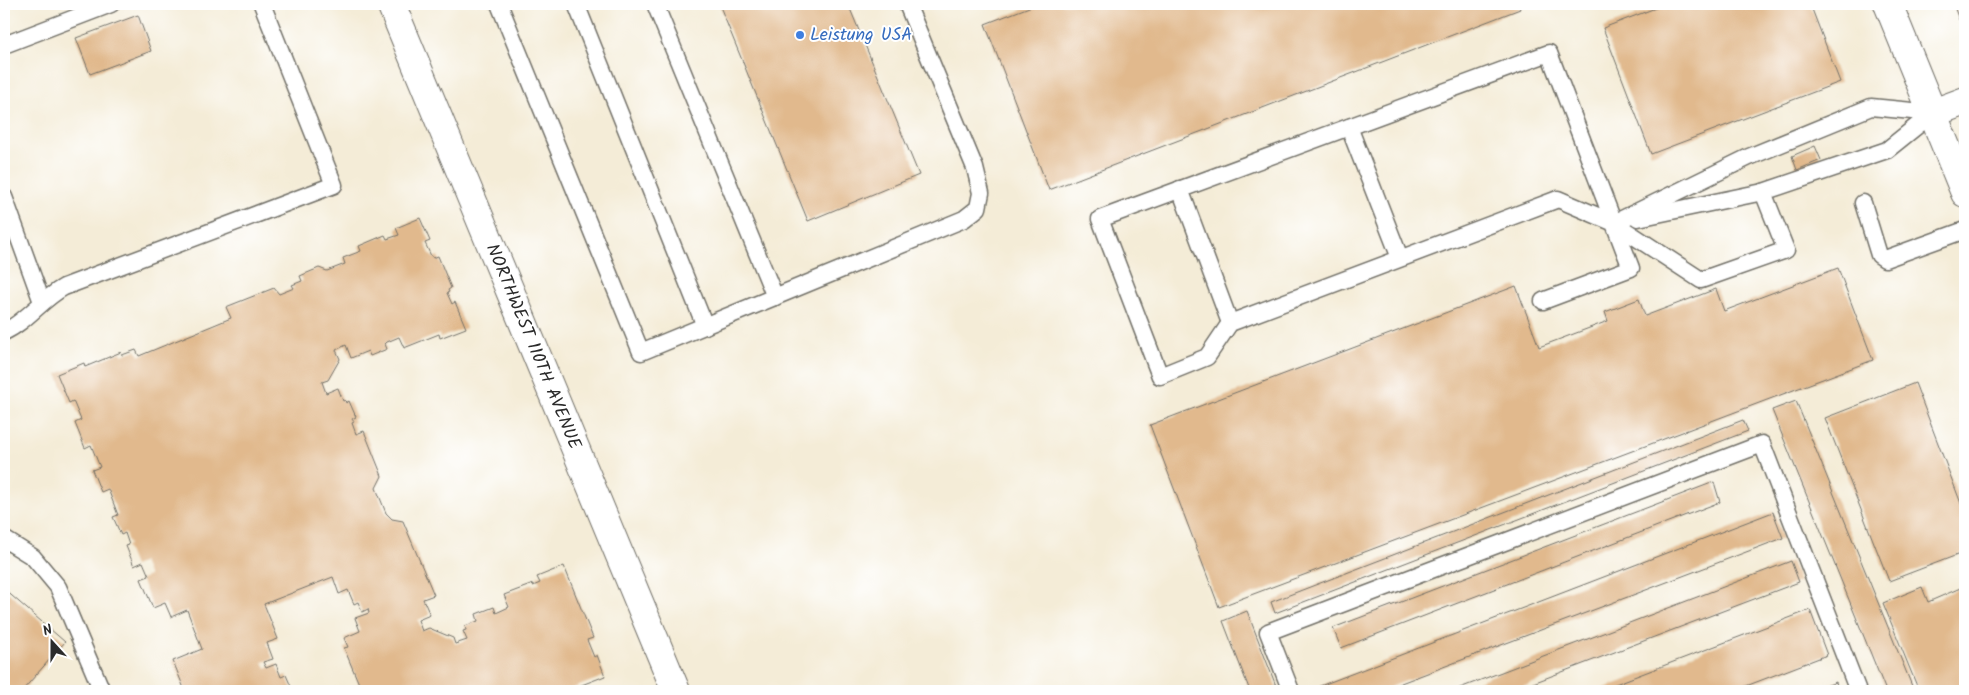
<svg xmlns="http://www.w3.org/2000/svg" width="1969" height="695" font-family="Kalam,sans-serif">
  <rect width="100%" height="100%" fill="#fff"/>
  <filter id="ink" filterUnits="userSpaceOnUse"><feTurbulence type="fractalNoise" baseFrequency=".02" numOctaves="2"/><feDisplacementMap in="SourceGraphic" scale="10" xChannelSelector="R" yChannelSelector="G"/><feConvolveMatrix kernelMatrix="1 2 1 2 8 2 1 2 1" color-interpolation-filters="sRGB"/></filter>
  <filter id="wash" filterUnits="userSpaceOnUse"><feTurbulence type="fractalNoise" baseFrequency=".0096" numOctaves="4" result="noise"/><feDisplacementMap in="SourceGraphic" scale="20" xChannelSelector="R" yChannelSelector="G"/><feGaussianBlur stdDeviation="1.12" result="paint"/><feColorMatrix in="noise" values="0 0 0 0 0 0 0 0 0 0 0 0 0 0 0 0 0 1.4 0 .05"/><feComposite in="paint" operator="in"/></filter>
  <g filter="url(#wash)">
    <rect width="100%" height="100%" fill="#f4ecd7"/>
    <g id="blocks">
      <!-- building -->
      <g fill="#e1b98d">
        <polygon points="719,4 848,4 919,175 808,221"/>
        <polygon points="1037,4 1518,4 1520,9 1049,190 985,24"/>
        <polygon points="1666,4 1810,4 1840,82 1651,154 1603,28"/>
        <polygon points="1953,4 1965,4 1965,35"/>
        <polygon points="138,15 151,51 90,74 76,38"/>
        <polygon points="1815,146 1821,160 1797,170 1792,156"/>
        <polygon points="420,218 430,241 425,243 431,256 432,256 433,258 438,256 451,288 448,290 449,292 447,293 452,304 455,302 466,328 440,338 439,334 404,348 399,337 387,342 385,344 387,349 370,356 368,351 351,358 346,345 336,350 340,359 328,380 322,382 326,393 338,388 343,401 345,400 346,403 349,401 356,417 352,419 354,422 352,423 356,434 364,431 382,476 376,488 386,513 392,519 403,521 434,595 423,599 430,615 418,620 422,631 429,628 453,638 455,644 467,640 463,631 466,630 465,626 478,621 476,614 494,607 496,613 509,607 504,595 533,584 533,586 540,583 537,577 564,566 593,638 587,640 594,657 597,655 605,676 566,691 362,691 344,648 348,647 344,638 360,631 355,618 369,613 368,609 362,612 358,602 354,604 348,590 339,594 333,577 264,604 278,639 267,643 273,659 263,662 266,668 276,664 281,677 286,675 293,691 185,691 173,661 202,649 187,610 171,617 165,603 153,608 141,579 149,576 143,562 134,566 126,546 129,545 125,533 121,535 113,517 118,515 108,489 101,492 92,470 100,467 91,445 85,448 75,423 81,420 73,401 69,403 57,374 84,363 85,367 121,352 122,355 136,350 139,356 231,318 226,307 274,288 279,294 294,288 292,285 302,281 300,276 319,268 327,271 345,264 343,258 361,251 359,246 385,235 387,239 399,235 396,228"/>
        <polygon points="1838,268 1873,360 1219,607 1150,425 1516,286 1539,347 1608,321 1605,312 1639,299 1645,316 1716,289 1724,311"/>
        <polygon points="1915,383 1965,514 1965,552 1889,581 1825,418"/>
        <polygon points="1796,401 1914,691 1886,691 1772,410"/>
        <polygon points="1743,420 1748,431 1275,613 1271,602"/>
        <polygon points="1714,482 1720,502 1341,648 1333,628"/>
        <polygon points="1773,512 1783,538 1380,691 1313,691 1312,689"/>
        <polygon points="1791,561 1799,582 1512,691 1452,691"/>
        <polygon points="1965,586 1965,691 1919,691 1883,603 1922,587 1928,602"/>
        <polygon points="4,589 65,642 22,691 4,691"/>
        <polygon points="1810,610 1827,655 1733,691 1597,691"/>
        <polygon points="1247,611 1278,691 1250,691 1223,621"/>
        <polygon points="1836,682 1839,691 1813,691"/>
      </g>
    </g>
  </g>
  <g filter="url(#ink)">
    <use href="#blocks" fill-opacity="0" stroke="#716f67" stroke-width="1"/>
    <g fill="none" stroke-linecap="round" stroke-linejoin="round">
      <!-- lane casing -->
      <g stroke="#716f67" stroke-width="19">
        <g id="lane">
          <polyline points="499,4 641,352 964,219 978,208 981,193 975,168 907,4"/>
          <polyline points="576,4 705,326"/>
          <polyline points="655,4 775,297"/>
          <polyline points="4,45 111,4"/>
          <polyline points="1349,127 1400,258"/>
          <polyline points="1180,189 1230,323"/>
          <polyline points="4,197 42,302"/>
          <polyline points="1863,203 1879,255 1885,259 1965,230"/>
          <polyline points="1638,218 1763,192 1887,150 1933,113"/>
          <polyline points="1614,223 1749,157 1871,107 1933,113"/>
          <polyline points="1543,301 1631,268 1549,53 1100,219 1160,376 1207,357 1230,323 1558,199 1614,223 1701,280 1786,250 1763,192"/>
          <path d="M4,332c22,-10 38,-33 60,-45l270,-102 -72,-181"/>
          <polyline points="4,539 33,557 58,587 102,691"/>
          <polyline points="1291,691 1268,632 1762,444 1858,691"/>
        </g>
      </g>
      <!-- street casing -->
      <g stroke="#716f67" stroke-width="30">
        <g id="street">
          <path id="s1" d="M391,4l285,687"/>
          <polyline points="1888,4 1965,193"/>
          <polyline points="1933,113 1965,101"/>
        </g>
      </g>
      <!-- lane -->
      <use href="#lane" stroke="#fff" stroke-width="16"/>
      <!-- street -->
      <use href="#street" stroke="#fff" stroke-width="28"/>
    </g>
  </g>
  <!-- markers -->
  <circle fill="#3f7fe0" stroke="#fff" stroke-width="2" cx="800" cy="35" r="5"/>
  <g text-anchor="middle" dominant-baseline="central" stroke-width="4" stroke-linejoin="round" paint-order="stroke">
    <!-- shop labels -->
    <g font-size="18" fill="#366cbe" stroke="#fff" text-anchor="start">
      <text x="810" y="35">Leistung USA</text>
    </g>
    <!-- street labels -->
    <g font-size="18" fill="#2b2b2b" stroke="#fff">
      <text stroke="none"><textPath href="#s1" startOffset="371">NORTHWEST 110TH AVENUE</textPath></text>
    </g>
  </g>
  <!-- margin -->
  <rect width="1969" height="695" fill="none" stroke="#fff" stroke-width="20"/>
  <!-- north arrow -->
  <g transform="translate(52 642) rotate(339)" stroke="#ffffff" stroke-width="4" paint-order="stroke">
  <path d="M0-4L9 19L0 12L-9 19Z" fill="#2b2b2b"/>
  <text y="-8" font-size="14" font-weight="bold" text-anchor="middle" fill="#2b2b2b">N</text>
  </g>
</svg>
